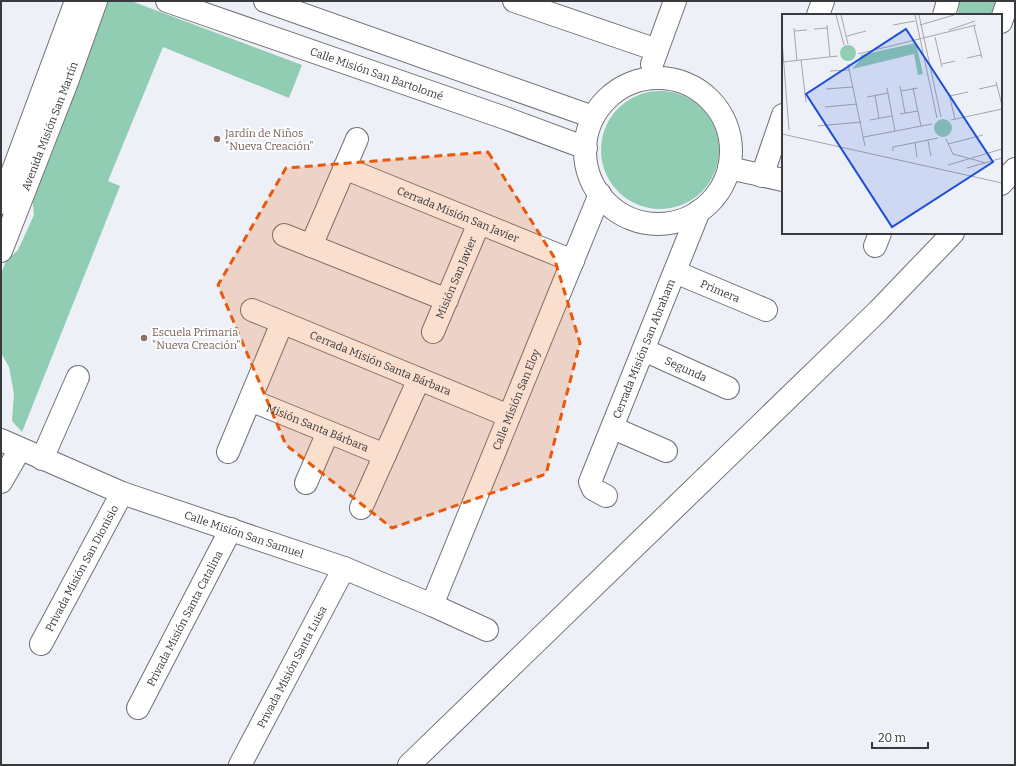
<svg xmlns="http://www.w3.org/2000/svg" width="1016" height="766" font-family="Bitter,serif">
  <rect width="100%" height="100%" fill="#eef0f7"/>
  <!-- green -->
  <g fill="#91cdb2">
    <polygon points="106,1 131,1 302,65 289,98 163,47 108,181 120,186 22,432 12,421 14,394 9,367 1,353 1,274 6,261 18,250 34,215 32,196"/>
    <polygon points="959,1 999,1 995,15 960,15 958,13"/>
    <circle cx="660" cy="150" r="59"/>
  </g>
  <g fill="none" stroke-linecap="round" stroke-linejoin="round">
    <!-- minor casing -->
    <g stroke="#707177" stroke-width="24">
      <g id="minor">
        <path id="s1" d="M167,1l338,117 81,30"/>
        <polyline points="265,1 593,117"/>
        <polyline points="514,1 657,50"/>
        <polyline points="818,15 823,1"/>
        <polyline points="944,15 948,1"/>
        <polyline points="1001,22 1008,1"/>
        <polyline points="652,64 675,1"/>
        <circle cx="658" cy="151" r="73"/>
        <path id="s2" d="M344,168l229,93"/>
        <polyline points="729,168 783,180"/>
        <polyline points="762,176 783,115"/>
        <polyline points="1001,184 1015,169"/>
        <polyline points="1,203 76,1"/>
        <polyline points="284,235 447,300"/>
        <polyline points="311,246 357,139"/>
        <polyline points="875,246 880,233"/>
        <path id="s3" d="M1,251l66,-169 29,-81"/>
        <path id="s4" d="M675,272l91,38"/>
        <path id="s5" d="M252,310l257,106"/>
        <path id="s6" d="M433,332l46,-109"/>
        <path id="s7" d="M644,350l84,38"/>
        <path id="s8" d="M250,400l135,55"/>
        <polyline points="613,428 666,451"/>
        <path id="s9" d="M1,440l121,53 222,75 88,37 55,25"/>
        <polyline points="228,452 282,323"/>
        <polyline points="42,459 78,377"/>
        <polyline points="1,482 20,449"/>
        <polyline points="306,483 328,432"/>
        <path id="s10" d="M606,496l-13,-7 -3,-7 109,-271"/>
        <polyline points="361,508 419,379"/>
        <path id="s11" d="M432,605l168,-411"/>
        <path id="s12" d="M41,644l81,-151"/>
        <path id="s13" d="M138,708l93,-179"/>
        <path id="s14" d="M240,765l104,-197"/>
        <polyline points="409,765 878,311 953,233"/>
      </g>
    </g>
    <!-- minor -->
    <use href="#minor" stroke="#fff" stroke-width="22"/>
  </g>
  <!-- marked area -->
  <path fill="#e8590c" fill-opacity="0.2" stroke="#e8590c" stroke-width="3" stroke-dasharray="8 5" stroke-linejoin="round" d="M488,152l66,105 26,86 -34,131 -154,54 -106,-83 -68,-160 68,-117z"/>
  <!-- markers -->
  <g fill="#8d6e63" stroke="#fdfeff" stroke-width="1.5">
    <circle cx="217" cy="139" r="4"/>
    <circle cx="144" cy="338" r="4"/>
  </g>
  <g text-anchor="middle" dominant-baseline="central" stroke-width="4" stroke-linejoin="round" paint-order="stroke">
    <!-- street labels -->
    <g font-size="11" fill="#393a3d" stroke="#fdfeff">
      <text stroke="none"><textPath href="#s1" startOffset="222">Calle Misión San Bartolomé</textPath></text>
      <text stroke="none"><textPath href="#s3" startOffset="134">Avenida Misión San Martín</textPath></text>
      <text stroke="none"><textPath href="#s2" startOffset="123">Cerrada Misión San Javier</textPath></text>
      <text stroke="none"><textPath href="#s6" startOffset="59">Misión San Javier</textPath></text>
      <text stroke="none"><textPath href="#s4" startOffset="49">Primera</textPath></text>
      <text stroke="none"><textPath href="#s10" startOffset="166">Cerrada Misión San Abraham</textPath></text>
      <text stroke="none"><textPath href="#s5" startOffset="139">Cerrada Misión Santa Bárbara</textPath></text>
      <text stroke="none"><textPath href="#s7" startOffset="46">Segunda</textPath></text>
      <text stroke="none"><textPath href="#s11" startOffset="222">Calle Misión San Eloy</textPath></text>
      <text stroke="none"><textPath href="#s8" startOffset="73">Misión Santa Bárbara</textPath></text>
      <text stroke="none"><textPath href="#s9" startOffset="261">Calle Misión San Samuel</textPath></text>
      <text stroke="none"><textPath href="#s12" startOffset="86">Privada Misión San Dionisio</textPath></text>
      <text stroke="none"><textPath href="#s13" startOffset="101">Privada Misión Santa Catalina</textPath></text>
      <text stroke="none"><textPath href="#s14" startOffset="111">Privada Misión Santa Luisa</textPath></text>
    </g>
    <!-- education labels -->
    <g font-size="11" fill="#785e54" stroke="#fdfeff" text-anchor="start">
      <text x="225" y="133">Jardín de Niños<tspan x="225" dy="13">"Nueva Creación"</tspan></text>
      <text x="152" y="332">Escuela Primaria<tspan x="152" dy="13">"Nueva Creación"</tspan></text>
    </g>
  </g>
  <!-- overview -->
  <g transform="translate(782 14)">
    <rect width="220" height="220" fill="#eef0f7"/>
    <path d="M134,29l7,31 -5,1 -4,-21 -62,15 7,-8 2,-6zM58 39a8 8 0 1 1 16 0a8 8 0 1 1-16 0ZM152 114a9 9 0 1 1 18 0a9 9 0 1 1-18 0Z" fill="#91cdb2"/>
    <path fill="none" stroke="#a6a7ad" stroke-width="1" d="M54,1l8,30M59,1l7,29M133,1l22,103M137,1l22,102M45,11l3,32M111,11l22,-4M138,11l34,-10M192,12l8,32M12,14l3,33M32,15l13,-1M167,16l26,-9M12,17l13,-1M65,22l19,-5M153,23l7,30M0,26l7,90M76,40l118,-29M185,44l14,-3M19,46l5,42M0,48l56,-6M66,50l17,82M160,50l13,-3M48,57l19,-1M214,68l6,23M118,72l5,27M105,74l8,43M131,74l8,38M44,75l26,-2M197,75l18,-4M119,77l17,-3M167,80l6,25M93,82l4,22M168,82l18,-4M85,83l21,-4M43,93l32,-3M118,100l18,-3M88,106l22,-4M169,106l51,-11M36,112l43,-4M0,120l220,49M82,123l68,-13M164,125l7,15 33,9M146,127l3,15M133,129l2,14M166,130l35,-9M111,137v-4l45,-9M166,151l54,-16M185,154l35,-10"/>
    <path fill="#1d4ed8" fill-opacity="0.15" stroke="#1d4ed8" stroke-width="2" d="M124,15l87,133 -101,65 -86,-133z"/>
    <rect width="220" height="220" fill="none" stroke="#393a3d" stroke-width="2"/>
  </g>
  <!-- border -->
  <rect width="1016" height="766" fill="none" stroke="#393a3d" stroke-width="4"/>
  <!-- scale -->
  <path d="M872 742v6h56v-6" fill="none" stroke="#393a3d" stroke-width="2"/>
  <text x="878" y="742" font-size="12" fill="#393a3d" stroke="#fdfeff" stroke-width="3" paint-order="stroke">20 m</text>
</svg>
